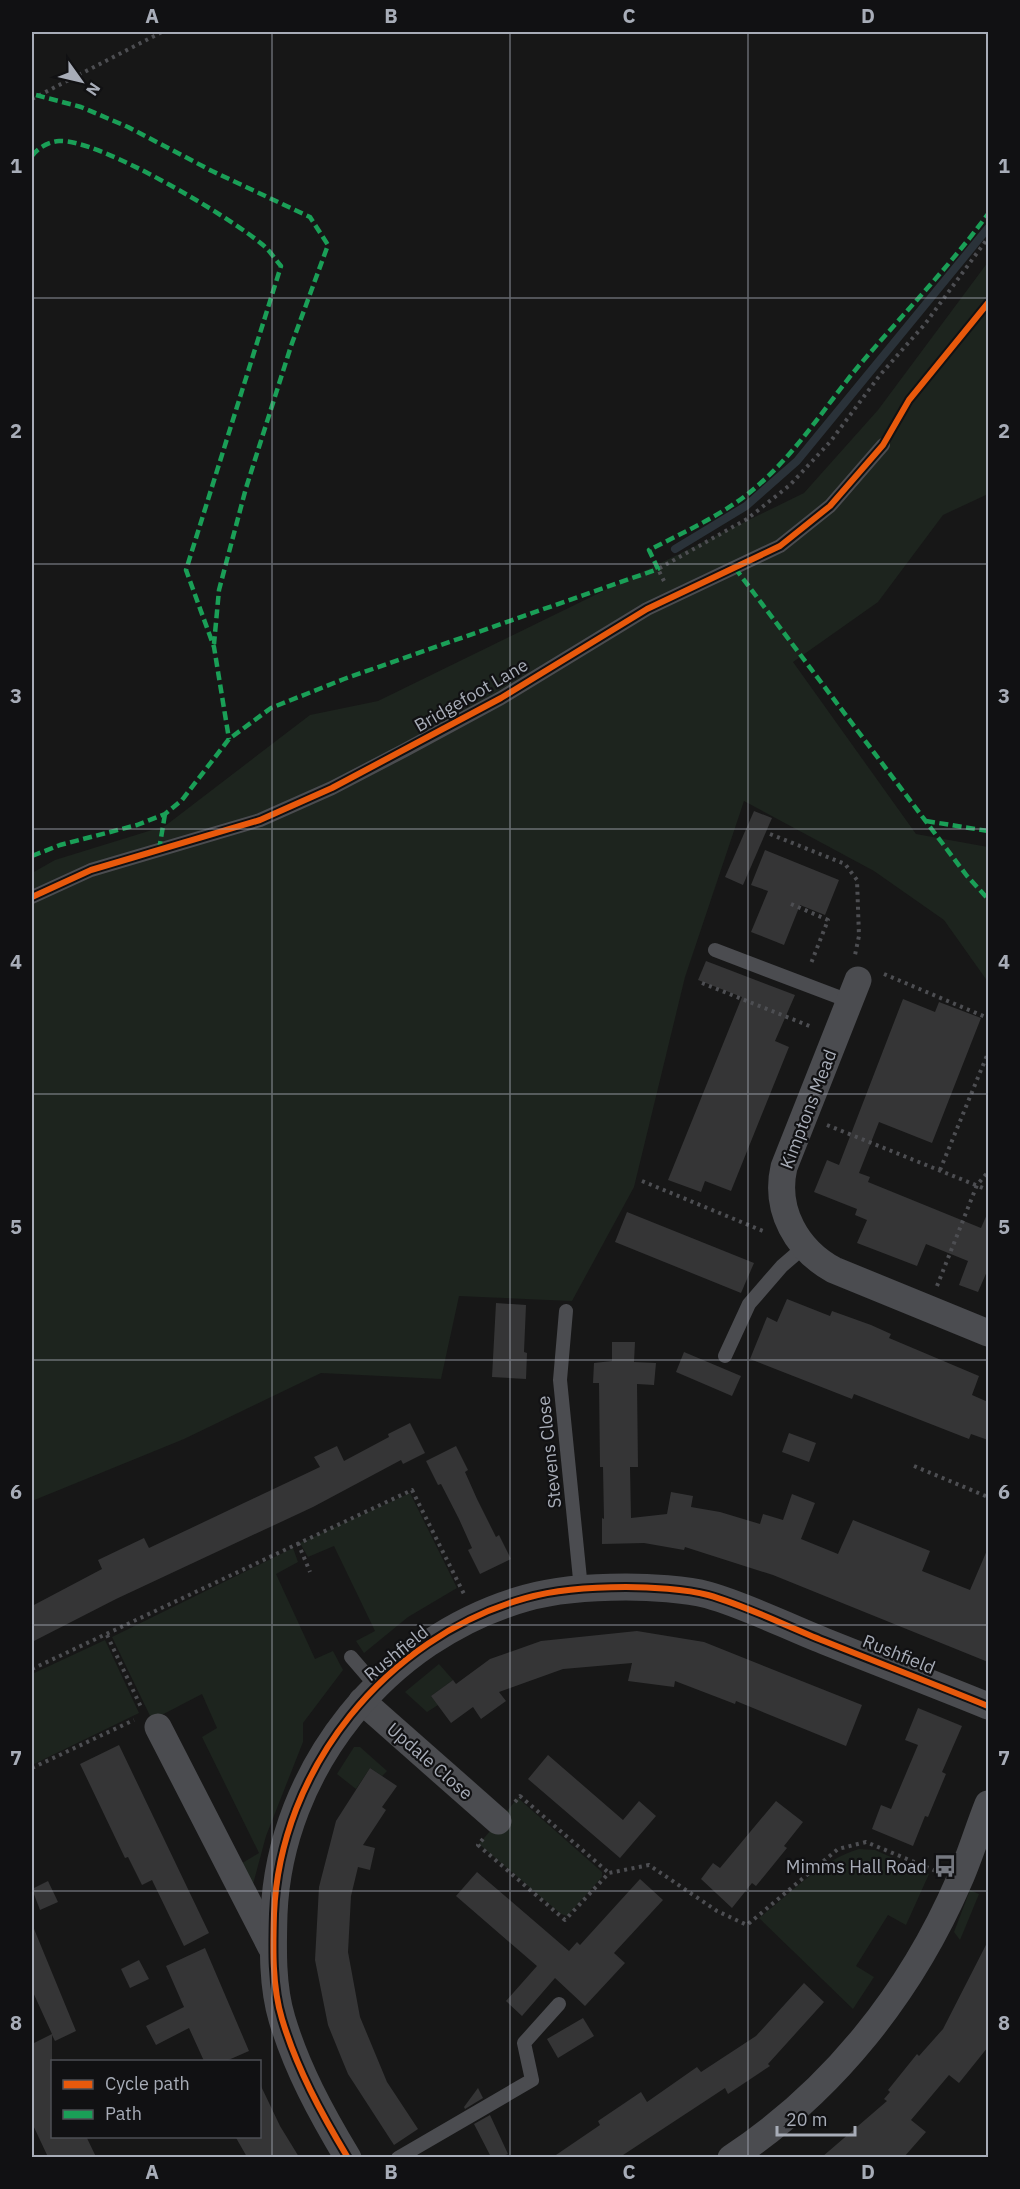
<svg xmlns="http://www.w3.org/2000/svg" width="1020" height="2189" font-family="'IBM Plex Sans',sans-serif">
  <rect width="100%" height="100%" fill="#171717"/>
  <!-- green -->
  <g fill="#1d241e">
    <polygon points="988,262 988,494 943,515 878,602 793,662 916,834 988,847 988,982 944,920 874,871 744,801 685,977 634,1187 572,1301 459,1296 441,1379 321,1373 184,1439 32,1501 32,873 55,860 165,826 310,715 378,701 804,493 878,410"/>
    <polygon points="410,1493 457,1588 408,1617 364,1653 356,1641 375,1631 334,1546 308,1557 300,1543"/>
    <polygon points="293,1548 298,1562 276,1574 315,1659 333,1651 343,1670 303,1723 303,1742 266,1836 252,1888 239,1865 259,1853 202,1737 217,1728 202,1694 152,1720 112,1637"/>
    <polygon points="105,1640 139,1713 32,1765 32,1674"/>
    <polygon points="439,1664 453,1680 431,1696 438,1705 427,1712 405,1692"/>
    <polygon points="354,1747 360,1747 387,1771 382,1776 370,1768 356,1789 337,1774"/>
    <polygon points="518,1798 602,1872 602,1877 567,1916 561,1914 479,1844"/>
    <path d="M859,1849l16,1 54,24 -23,51 -18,-10 -32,51 18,11 -21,32 -94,-91c31,-24 62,-58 100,-69z"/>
    <polygon points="970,1890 979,1894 960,1940 954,1932"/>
  </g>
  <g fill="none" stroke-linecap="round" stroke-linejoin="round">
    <!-- stream -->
    <polyline stroke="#2a3239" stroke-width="8" points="675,549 746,506 797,461 988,228"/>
  </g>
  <!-- building -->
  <g fill="#353536">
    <polygon points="754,811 772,818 743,885 725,877"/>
    <polygon points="765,850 839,880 825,915 800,905 784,945 751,932 768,891 751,885"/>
    <polygon points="706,961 795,995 775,1041 789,1047 731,1191 705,1181 701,1192 668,1180 742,997 698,980"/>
    <polygon points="903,999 935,1012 939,1002 981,1018 932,1143 879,1122 859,1173 870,1177 868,1182 981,1228 988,1212 988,1269 978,1292 959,1285 968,1261 926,1244 917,1266 857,1243 867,1220 855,1215 857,1209 814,1192 827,1160 839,1165"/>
    <polygon points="627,1212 754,1263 741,1293 615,1242"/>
    <polygon points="787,1299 830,1316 832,1311 871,1325 891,1334 889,1338 979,1376 972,1395 988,1402 988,1440 971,1434 969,1439 854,1394 852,1399 750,1359 767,1317 777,1322"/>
    <polygon points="496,1303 526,1305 524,1352 527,1353 526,1379 492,1377"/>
    <polygon points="612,1342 635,1342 634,1362 656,1363 654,1385 637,1384 638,1467 630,1467 631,1518 667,1514 671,1492 693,1496 691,1507 720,1512 760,1524 763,1514 783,1520 792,1494 815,1503 801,1539 838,1554 853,1520 930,1551 922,1571 970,1590 988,1548 988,1662 773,1575 685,1547 684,1550 644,1543 602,1544 602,1518 604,1519 603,1467 600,1467 599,1383 593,1383 594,1363 612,1361"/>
    <polygon points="684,1352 741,1376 732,1396 676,1372"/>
    <polygon points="410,1423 425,1453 403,1464 401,1460 313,1507 116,1599 32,1642 32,1606 102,1569 98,1560 144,1538 149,1548 320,1467 314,1457 337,1446 344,1461 389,1437 388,1434"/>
    <polygon points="789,1433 816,1443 809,1462 782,1452"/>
    <polygon points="456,1446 468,1470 465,1472 477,1499 496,1537 499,1535 511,1559 480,1574 468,1550 472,1548 459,1519 441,1484 438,1485 426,1461"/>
    <polygon points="637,1631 704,1642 862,1705 846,1746 736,1701 735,1704 675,1681 674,1687 628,1681 632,1663 563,1669 499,1692 506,1701 481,1719 473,1707 451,1723 431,1696 453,1680 456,1684 490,1659 541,1641"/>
    <polygon points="918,1708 962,1726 942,1772 946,1774 928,1817 925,1816 913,1846 872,1829 881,1805 891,1809 918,1745 905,1740"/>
    <polygon points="119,1745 209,1933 184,1946 152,1880 142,1885 128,1857 125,1858 80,1764"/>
    <polygon points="548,1755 623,1820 639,1801 656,1816 620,1858 528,1779"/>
    <polygon points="370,1768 397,1786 382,1807 386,1810 363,1845 375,1848 370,1870 358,1867 351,1896 348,1952 360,2017 387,2082 418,2129 394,2145 348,2074 341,2057 328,2025 315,1960 319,1887 336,1821"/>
    <polygon points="776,1801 803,1822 784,1846 787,1848 756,1886 752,1883 732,1908 701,1879 713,1863 720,1868"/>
    <polygon points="477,1872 569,1951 577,1942 580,1945 640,1879 663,1900 614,1953 625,1963 585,2006 555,1978 522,2016 506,2001 537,1966 456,1896"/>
    <polygon points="48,1881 58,1902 40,1910 32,1889"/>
    <polygon points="32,1924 76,2031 55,2041 52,2035 52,2136 86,2136 96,2157 48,2157 32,2123 32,2044 52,2034 32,1990"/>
    <polygon points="988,1941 988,2047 959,2083 949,2075 911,2120 926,2132 904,2157 822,2157 887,2101 884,2099 890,2092 888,2090 917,2054 919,2056 943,2029"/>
    <polygon points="205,1948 249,2051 226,2061 204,2061 189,2028 156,2045 146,2026 184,2007 166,1966"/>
    <polygon points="139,1960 149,1979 130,1988 121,1969"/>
    <polygon points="804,1983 824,2002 768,2064 770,2066 728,2094 725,2088 620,2157 553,2157 600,2125 598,2121 641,2092 647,2102 697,2067 701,2072 756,2036"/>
    <polygon points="583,2018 594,2036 558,2058 547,2039"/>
    <polygon points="260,2084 280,2126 299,2157 247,2157 235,2136 260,2136"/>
    <polygon points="478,2088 483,2098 465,2109 464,2107"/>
    <polygon points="490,2115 508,2154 501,2157 491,2157 474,2124"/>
  </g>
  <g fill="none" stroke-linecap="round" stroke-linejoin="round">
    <!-- path -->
    <g stroke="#4d4e52" stroke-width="4" stroke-dasharray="3 4.5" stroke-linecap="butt">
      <polyline points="32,99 162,32"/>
      <polyline points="664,581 658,569 747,519 790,485 830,442 880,375 925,324 988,238"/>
      <polyline points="770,834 845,864 857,880 859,936 855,955"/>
      <polyline points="791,904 828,920 810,966"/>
      <polyline points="884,974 988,1018"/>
      <polyline points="702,983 812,1027"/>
      <polyline points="827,1125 988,1190"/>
      <polyline points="940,1170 988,1053"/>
      <polyline points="642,1181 763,1231"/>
      <polyline points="937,1286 977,1185 988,1172"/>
      <polyline points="914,1466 988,1497"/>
      <polyline points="298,1543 310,1572"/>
      <polyline points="107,1635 141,1707"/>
      <polyline points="32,1669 412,1490 464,1594"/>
      <polyline points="32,1768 134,1720"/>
      <polyline points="515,1802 520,1796 609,1873"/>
      <polyline points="483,1839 478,1845 565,1920 609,1873 649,1865 717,1911 747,1925 838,1849 866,1842 936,1871"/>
    </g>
    <!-- lane -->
    <g stroke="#4b4c50" stroke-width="14">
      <polyline points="32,897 91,870 260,820 332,788 405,750 501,698 647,609 780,546 830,506 883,445"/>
      <polyline points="715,950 849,1001"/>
      <polyline points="566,1311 560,1380 581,1589"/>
      <polyline points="725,1356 749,1304 782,1266 804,1247"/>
      <polyline points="351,1657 376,1686"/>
      <polyline points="398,2158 532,2080 524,2043 559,2004"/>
    </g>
    <!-- street -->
    <g stroke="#4b4c50" stroke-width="27">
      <path d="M858,980l-74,187c-10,43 13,83 50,103l154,63"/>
      <polyline points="362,1701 498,1821"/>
      <polyline points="158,1727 271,1947"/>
      <path d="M348,2158c-27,-45 -51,-89 -66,-139 -10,-33 -9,-71 -8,-105 6,-145 112,-277 252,-316 32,-9 67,-11 100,-11 23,0 60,2 82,8 39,11 78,31 116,46 55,22 110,43 164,65"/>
      <path d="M731,2158c102,-67 180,-166 228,-277 11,-25 19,-52 29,-77"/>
    </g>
    <!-- quiet -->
    <g stroke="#1a9f57" stroke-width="4.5" stroke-dasharray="9 4.5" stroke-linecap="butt">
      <polyline points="36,95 81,107 128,127 212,171 310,217 328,245 291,346 246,488 219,590 214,644"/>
      <path d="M32,156c6,-8 16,-14 27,-15 41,-2 171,76 204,104 7,6 12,14 18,21l-95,304 28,77 15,92"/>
      <polyline points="735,568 967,876 988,899"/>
      <polyline points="926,821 988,831"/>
      <polyline points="159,850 165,814"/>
      <path d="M32,856l28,-11 77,-20 28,-11 17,-14 47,-61 42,-31 73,-29 314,-110 -9,-19c35,-18 76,-36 106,-62 39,-33 66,-75 97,-114 45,-54 95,-104 136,-160"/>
    </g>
    <!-- cycleway casing -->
    <g stroke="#111113" stroke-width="10">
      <g id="cycleway">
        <polyline points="32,897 91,870 260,820 332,788 501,698 647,609 780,546 830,506 883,445 909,400 988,303"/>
        <path d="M348,2158c-27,-45 -51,-89 -66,-139 -10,-33 -9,-71 -8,-105 6,-145 112,-277 252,-316 32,-9 67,-11 100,-11 23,0 60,2 82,8 39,11 78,31 116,46 55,22 110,43 164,65"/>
      </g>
    </g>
    <!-- cycleway -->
    <use href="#cycleway" stroke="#e8590c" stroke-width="6"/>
  </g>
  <!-- grid -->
  <path fill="none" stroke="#a8adb8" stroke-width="1.5" stroke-opacity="0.55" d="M272,32v2126M510,32v2126M748,32v2126M32,298h956M32,564h956M32,829h956M32,1094h956M32,1360h956M32,1625h956M32,1891h956"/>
  <!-- icons -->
  <defs>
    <g id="bus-bare" transform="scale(1.8)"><path d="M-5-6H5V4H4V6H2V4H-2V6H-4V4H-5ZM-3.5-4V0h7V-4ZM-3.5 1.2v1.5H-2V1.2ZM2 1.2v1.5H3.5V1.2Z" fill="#757880" stroke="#111113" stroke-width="2.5" paint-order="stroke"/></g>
  </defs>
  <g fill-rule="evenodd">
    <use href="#bus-bare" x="945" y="1866"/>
  </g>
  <g text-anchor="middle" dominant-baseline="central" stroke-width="4.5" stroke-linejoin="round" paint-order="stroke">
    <!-- street labels -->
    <g font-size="18" fill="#a8adb8" stroke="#111113">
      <text transform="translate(471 695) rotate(-30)">Bridgefoot Lane</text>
      <text transform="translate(808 1109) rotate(-69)">Kimptons Mead</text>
      <text transform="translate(549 1452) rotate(-96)">Stevens Close</text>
      <text transform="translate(396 1653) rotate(-39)">Rushfield</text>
      <text transform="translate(899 1654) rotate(22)">Rushfield</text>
      <text transform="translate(430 1761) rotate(41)">Updale Close</text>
    </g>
    <!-- poi labels -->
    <g font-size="18" fill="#a8adb8" stroke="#111113" text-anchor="end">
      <text x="927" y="1866">Mimms Hall Road</text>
    </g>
  </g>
  <!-- border -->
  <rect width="1020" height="2189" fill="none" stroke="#111113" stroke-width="66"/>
  <!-- legend -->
  <rect x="51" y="2060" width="210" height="78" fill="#111113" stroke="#4d4f55" stroke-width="1.5"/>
  <rect x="63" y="2080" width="30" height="9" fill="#e8590c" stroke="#4d4f55" stroke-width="1.5"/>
  <text x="105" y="2090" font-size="18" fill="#a8adb8">Cycle path</text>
  <rect x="63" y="2110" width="30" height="9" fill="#1a9f57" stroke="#4d4f55" stroke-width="1.5"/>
  <text x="105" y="2120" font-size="18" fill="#a8adb8">Path</text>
  <!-- north arrow -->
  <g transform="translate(81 81) rotate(124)" stroke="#111113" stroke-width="4.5" paint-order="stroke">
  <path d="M0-4.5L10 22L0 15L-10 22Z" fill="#a8adb8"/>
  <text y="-9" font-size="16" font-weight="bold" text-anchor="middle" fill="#a8adb8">N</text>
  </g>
  <!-- scale -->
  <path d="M777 2126v9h78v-9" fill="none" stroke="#a8adb8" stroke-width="3"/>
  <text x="786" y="2126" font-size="18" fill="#a8adb8" stroke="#111113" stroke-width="4.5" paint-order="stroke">20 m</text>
  <rect x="33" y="33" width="954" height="2123" fill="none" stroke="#a8adb8" stroke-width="2"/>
  <g font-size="20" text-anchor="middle" font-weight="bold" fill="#a8adb8">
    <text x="152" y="23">A</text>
    <text x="391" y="23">B</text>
    <text x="629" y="23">C</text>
    <text x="868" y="23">D</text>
    <text x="16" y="173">1</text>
    <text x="1004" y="173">1</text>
    <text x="16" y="438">2</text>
    <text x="1004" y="438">2</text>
    <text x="16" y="703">3</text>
    <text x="1004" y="703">3</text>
    <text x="16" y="969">4</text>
    <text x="1004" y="969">4</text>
    <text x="16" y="1234">5</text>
    <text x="1004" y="1234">5</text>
    <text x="16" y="1499">6</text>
    <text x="1004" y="1499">6</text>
    <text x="16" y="1765">7</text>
    <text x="1004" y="1765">7</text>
    <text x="16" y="2030">8</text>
    <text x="1004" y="2030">8</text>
    <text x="152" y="2179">A</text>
    <text x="391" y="2179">B</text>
    <text x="629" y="2179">C</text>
    <text x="868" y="2179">D</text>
  </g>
</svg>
